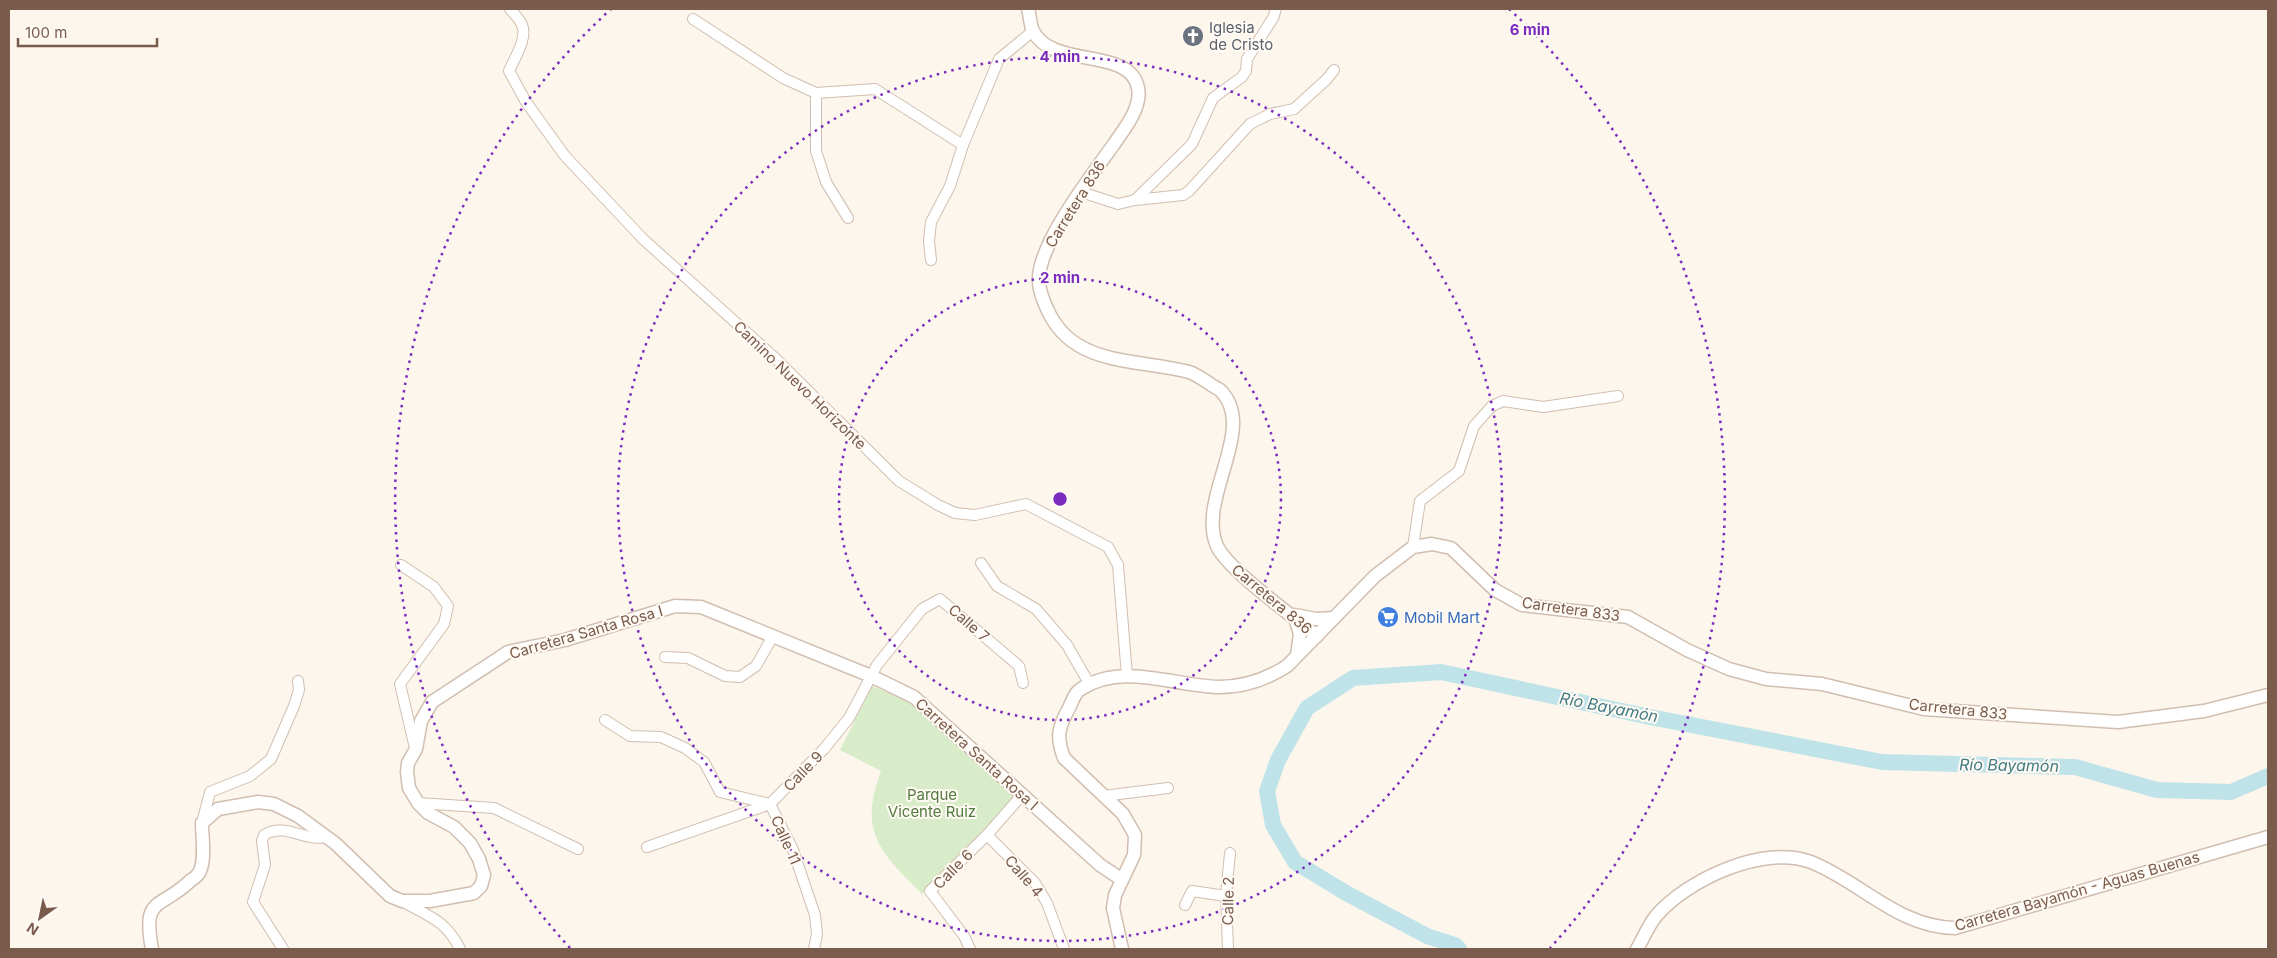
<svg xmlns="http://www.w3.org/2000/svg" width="2277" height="958" font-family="Inter,sans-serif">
  <rect width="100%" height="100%" fill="#fdf6ec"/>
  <!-- green -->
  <path fill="#d8ecc9" d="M872,686l35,15 12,8 96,89 -93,96c-42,-42 -64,-62 -41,-123l-41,-21z"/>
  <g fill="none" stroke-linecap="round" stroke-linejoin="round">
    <!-- river -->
    <polyline stroke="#bfe3e8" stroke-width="16" points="1459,949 1455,945 1427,936 1346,893 1295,862 1273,825 1267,791 1278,760 1307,708 1353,678 1441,672 1650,717 1882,762 2075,767 2157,790 2231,792 2268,776"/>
    <!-- minor casing -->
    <g stroke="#d1beb0" stroke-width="12">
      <g id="minor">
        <path d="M510,9c4,5 10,10 12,16 6,13 -8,34 -13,46l17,31 39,54 78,83 132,119 124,123 39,24 17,8 20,2 51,-11 82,43 10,18 9,111"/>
        <polyline points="693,19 783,78 816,93 875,89 963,145"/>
        <polyline points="816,93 816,151 826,182 848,218"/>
        <polyline points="1081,192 1118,204 1135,200 1183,195 1189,191 1250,124 1270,114 1294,109 1327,79 1334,70"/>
        <polyline points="1135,200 1192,144 1213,98 1242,77 1246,71 1247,59 1273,18 1276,9"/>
        <polyline points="931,260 929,241 931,222 950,186 963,145 999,59 1033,31"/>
        <polyline points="1413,547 1420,501 1459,471 1474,426 1492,406 1503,401 1543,407 1618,396"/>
        <polyline points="981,563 997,586 1036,609 1067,645 1090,685"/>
        <polyline points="401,565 434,587 448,606 444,624 400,684 415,748"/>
        <polyline points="665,657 688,658 725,676 740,677 756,666 773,636"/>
        <polyline points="605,720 630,736 661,737 685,748 704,762 720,792 770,804 793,850 815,915 817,934 814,949"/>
        <polyline points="1103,796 1168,788"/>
        <polyline points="418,803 494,808 578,849"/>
        <polyline points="202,823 210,792 250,776 271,759 294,706 299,690 298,681"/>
        <polyline points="987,835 1035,883 1047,903 1064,949"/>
        <polyline points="647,847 770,804 824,749 849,718 877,665 922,609 940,599 1019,666 1023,683"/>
        <path d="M402,901c27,16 43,18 58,48"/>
        <polyline points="1185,905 1192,891 1226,896"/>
        <path d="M283,949l-30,-47 12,-37 -3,-24 2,-6c21,-13 41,7 62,2"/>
        <polyline points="970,949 964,936 930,891 987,835 1023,794"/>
        <polyline points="1228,949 1226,896 1230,853"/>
      </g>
    </g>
    <!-- tertiary casing -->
    <g stroke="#d1beb0" stroke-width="15">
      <g id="tertiary">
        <path d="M1028,9c2,6 2,16 5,22 20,39 97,15 105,57 4,20 -14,41 -24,56 -22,31 -77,101 -75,137 0,11 6,24 11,34 27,52 91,44 139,57 7,2 14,8 20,11 3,3 8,5 11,7 39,38 -24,108 -3,156 11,24 76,70 100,90"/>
        <polyline points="1295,615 1316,619 1334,618"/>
        <polyline points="1295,618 1300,634 1297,655"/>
        <path d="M152,949c-10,-54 8,-39 38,-68 3,-2 7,-5 9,-8 7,-12 3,-36 3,-50l16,-14 40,-7 16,2 24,12 38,28 54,52 12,5h28l44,-8 7,-7 3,-11 -5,-16 -9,-16 -16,-16 -26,-14 -10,-10 -9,-15 -2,-16 1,-9 8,-14 5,-28 11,-19 76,-50 57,-12 110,-34 26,1 170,69 43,21 186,168 21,14"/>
        <path d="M1122,949l-9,-41 2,-13 19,-40 1,-20 -12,-21 -59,-56c-8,-21 -6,-30 5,-50 3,-6 6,-16 12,-19 40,-27 94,-3 138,-2 25,0 48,-8 68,-21l88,-90 38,-29 19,-3 19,4 44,42 27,15 106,12 59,33 42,19 37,10 56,5 102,25 194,13 86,-11 64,-16"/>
        <path d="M1637,949c6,-10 11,-23 19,-33 31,-36 107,-72 155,-54 50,20 87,65 144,66l313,-91"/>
      </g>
    </g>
    <!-- minor -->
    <use href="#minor" stroke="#fff" stroke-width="10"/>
    <!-- tertiary -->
    <use href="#tertiary" stroke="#fff" stroke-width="12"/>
  </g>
  <!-- distance rings -->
  <g fill="none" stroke="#7b2cbf" stroke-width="2.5" stroke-dasharray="2.5 5">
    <circle cx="1060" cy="499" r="221"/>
    <circle cx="1060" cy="499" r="442"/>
    <path d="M570 948A664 664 0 0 1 611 9M1509 9A664 664 0 0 1 1550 948"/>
  </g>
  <!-- icons -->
  <defs>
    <g id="church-disc" transform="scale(1.125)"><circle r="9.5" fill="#6b7280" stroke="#fffaf3"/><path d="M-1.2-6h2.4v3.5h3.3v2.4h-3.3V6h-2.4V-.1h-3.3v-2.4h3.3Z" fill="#fff"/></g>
    <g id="supermarket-disc" transform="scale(1.125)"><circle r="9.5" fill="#3f7fe0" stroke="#fffaf3"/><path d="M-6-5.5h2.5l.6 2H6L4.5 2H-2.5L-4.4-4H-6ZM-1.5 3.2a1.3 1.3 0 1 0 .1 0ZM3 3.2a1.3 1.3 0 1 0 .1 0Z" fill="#fff"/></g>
  </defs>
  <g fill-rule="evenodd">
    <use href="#church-disc" x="1193" y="36"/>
    <use href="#supermarket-disc" x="1388" y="617"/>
  </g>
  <g text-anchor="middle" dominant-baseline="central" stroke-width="4" stroke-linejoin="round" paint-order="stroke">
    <!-- worship labels -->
    <g font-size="15" fill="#5b616d" stroke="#fffaf3" text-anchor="start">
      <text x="1209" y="27">Iglesia<tspan x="1209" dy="17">de Cristo</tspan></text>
    </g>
    <!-- street labels -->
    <g font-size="15" fill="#7a5c4d" stroke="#fffaf3">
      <text transform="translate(1075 204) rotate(-58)">Carretera 836</text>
      <text transform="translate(800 385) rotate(44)">Camino Nuevo Horizonte</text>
      <text transform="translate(1272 599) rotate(40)">Carretera 836</text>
      <text transform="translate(1571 609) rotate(8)">Carretera 833</text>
      <text transform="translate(969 623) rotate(41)">Calle 7</text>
      <text transform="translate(586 632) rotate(-16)">Carretera Santa Rosa I</text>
      <text transform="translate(1958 709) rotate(6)">Carretera 833</text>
      <text transform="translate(977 754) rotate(42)">Carretera Santa Rosa I</text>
      <text transform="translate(803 771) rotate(-46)">Calle 9</text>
      <text transform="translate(786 840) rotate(66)">Calle 11</text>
      <text transform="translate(953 869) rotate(-45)">Calle 6</text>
      <text transform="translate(1024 876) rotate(49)">Calle 4</text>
      <text transform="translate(2077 891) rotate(-16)">Carretera Bayamón - Aguas Buenas</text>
      <text transform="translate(1228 901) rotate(-89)">Calle 2</text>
    </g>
    <!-- shop labels -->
    <g font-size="15" fill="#366cbe" stroke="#fffaf3" text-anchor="start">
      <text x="1404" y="617">Mobil Mart</text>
    </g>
    <!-- park labels -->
    <g font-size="15" fill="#537a41" stroke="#fffaf3">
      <text x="932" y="794">Parque<tspan x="932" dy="17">Vicente Ruiz</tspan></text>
    </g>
    <!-- water labels -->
    <g font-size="16" font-style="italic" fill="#437c86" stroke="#fffaf3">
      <text transform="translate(1609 707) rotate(11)">Río Bayamón</text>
      <text transform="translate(2009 765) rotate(1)">Río Bayamón</text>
    </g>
  </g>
  <circle cx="1060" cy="499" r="8" fill="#7b2cbf" stroke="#fffaf3" stroke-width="2.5"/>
  <g font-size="15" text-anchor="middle" font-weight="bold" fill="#7b2cbf" stroke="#fffaf3" stroke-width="4" stroke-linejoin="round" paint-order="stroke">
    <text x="1530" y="35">6 min</text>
    <text x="1060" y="62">4 min</text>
    <text x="1060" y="283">2 min</text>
  </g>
  <!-- border -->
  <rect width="2277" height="958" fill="none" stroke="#7a5c4d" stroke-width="20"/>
  <!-- north arrow -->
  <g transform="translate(40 918) rotate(213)" stroke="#fffaf3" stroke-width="4" paint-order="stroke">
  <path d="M0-4L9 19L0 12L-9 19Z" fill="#7a5c4d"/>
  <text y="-8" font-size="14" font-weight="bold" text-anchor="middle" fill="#7a5c4d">N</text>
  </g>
  <!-- scale -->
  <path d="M18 38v8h139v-8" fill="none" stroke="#7a5c4d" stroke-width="2.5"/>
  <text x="25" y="38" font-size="15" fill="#7a5c4d" stroke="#fffaf3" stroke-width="4" paint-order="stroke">100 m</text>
</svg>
